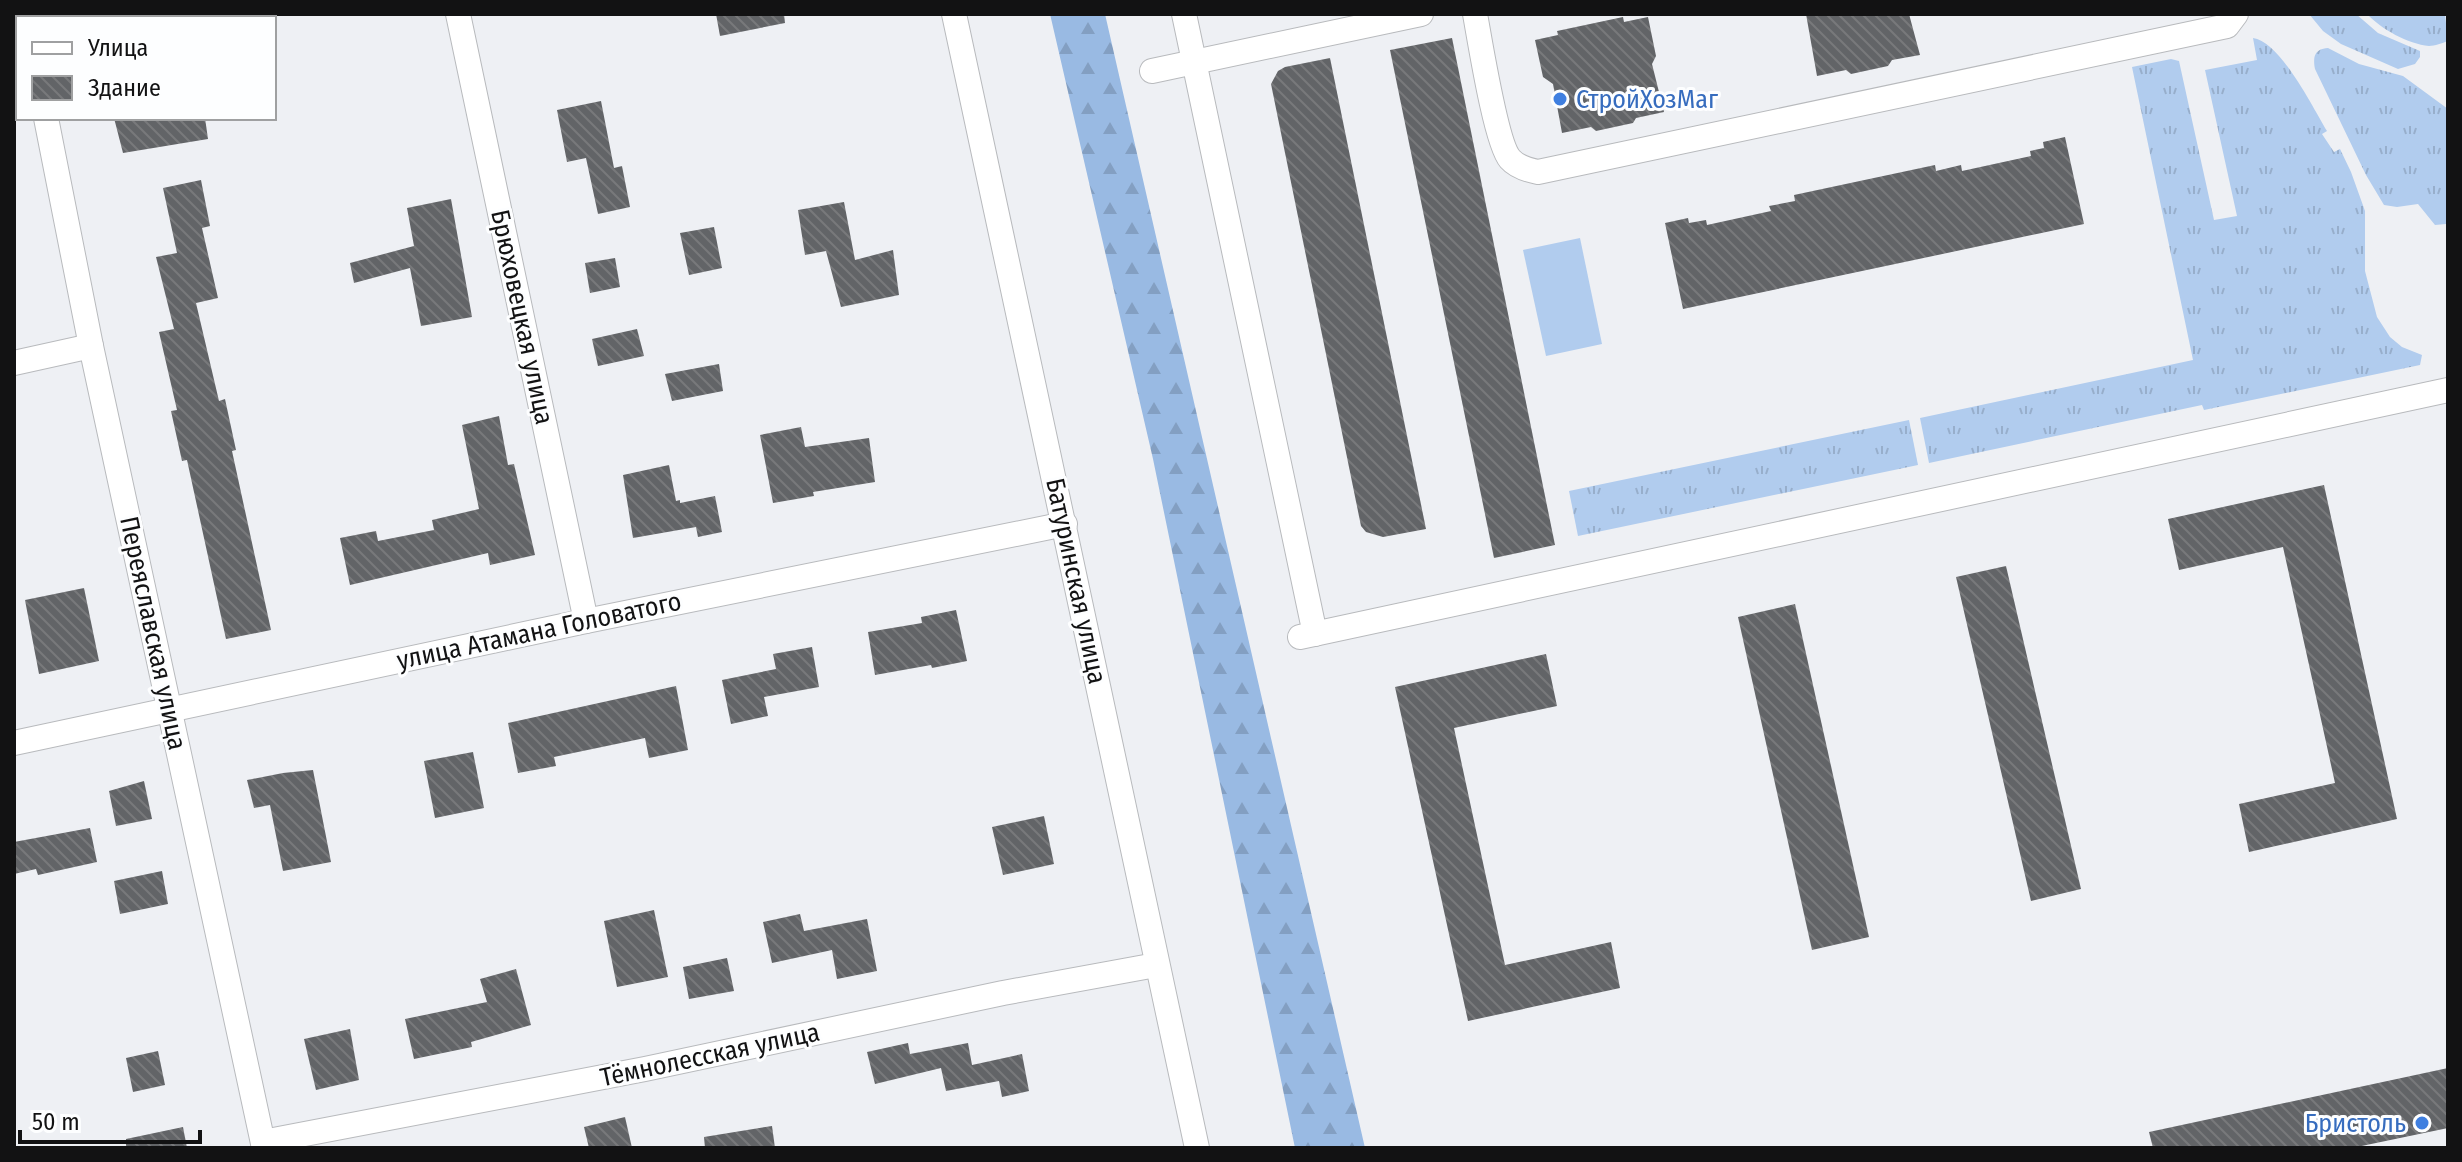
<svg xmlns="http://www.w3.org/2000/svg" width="2462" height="1162" font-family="'Fira Sans Condensed',sans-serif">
  <defs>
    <pattern id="grass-tufts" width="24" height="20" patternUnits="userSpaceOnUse" patternTransform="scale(2)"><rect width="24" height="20" fill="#b1ccee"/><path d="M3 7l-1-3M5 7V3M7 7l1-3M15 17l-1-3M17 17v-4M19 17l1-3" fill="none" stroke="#97aecb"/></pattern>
    <pattern id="forest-firs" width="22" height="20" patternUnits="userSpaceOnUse" patternTransform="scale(2)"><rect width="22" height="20" fill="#99bae3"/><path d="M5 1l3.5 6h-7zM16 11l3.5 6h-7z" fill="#839fc2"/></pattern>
    <pattern id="building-back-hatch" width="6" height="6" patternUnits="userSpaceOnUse" patternTransform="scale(2)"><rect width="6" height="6" fill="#626467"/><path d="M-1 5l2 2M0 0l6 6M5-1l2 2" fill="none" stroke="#78797b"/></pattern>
  </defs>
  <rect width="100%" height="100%" fill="#eef0f4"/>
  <!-- grass -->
  <g fill="url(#grass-tufts)">
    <polygon points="2309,14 2356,14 2378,33 2420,51 2420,57 2415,64 2398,69 2341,44 2323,31"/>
    <path d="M2367,14h78l3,27c-6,2 -13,5 -19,5 -21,-2 -48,-17 -62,-32z"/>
    <path d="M2253,38c27,3 60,70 74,93l-5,3 12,18 6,-3 11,23 14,39v60l12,46 13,20 12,10 20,8 -2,10 -216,45 -2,-5 -273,58 -9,-45 273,-58 -61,-293 39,-8 8,2 35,159 23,-4 -32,-146 52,-10z"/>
    <path d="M2328,48l31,16 44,12 45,33 -2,115 -11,1 -17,-21 -21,3 -13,-2 -18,-30 -51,-106c-2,-12 -1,-20 13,-21z"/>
    <polygon points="1909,420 1918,465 1578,536 1569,491"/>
  </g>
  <!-- forest -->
  <polygon fill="url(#forest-firs)" points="1050,14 1105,14 1365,1148 1295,1148 1153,459"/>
  <!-- pitch -->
  <polygon fill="#b1ccee" points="1580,238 1602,344 1546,356 1523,250"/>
  <!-- building -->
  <g fill="url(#building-back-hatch)">
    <polygon points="716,14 784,14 785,23 720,36"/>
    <polygon points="1806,14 1909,14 1920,55 1892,60 1888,66 1851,74 1846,70 1817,76"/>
    <polygon points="1623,17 1624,22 1648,17 1656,56 1652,64 1664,112 1636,118 1633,123 1596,131 1591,127 1562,133 1553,84 1543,77 1535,40 1558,35 1557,31"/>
    <polygon points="1452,38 1555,545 1494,558 1390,50"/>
    <polygon points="1330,58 1426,529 1383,537 1366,532 1361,526 1271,84 1278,71 1285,67"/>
    <polygon points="601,101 614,168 622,166 630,207 598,214 586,158 567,162 557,110"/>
    <polygon points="114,118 205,118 208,139 123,153"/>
    <polygon points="2065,137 2084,224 1683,309 1665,223 1688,218 1689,223 1706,220 1707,225 1771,211 1769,206 1795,201 1794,195 1935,165 1936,171 1961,165 1962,171 2031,156 2030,151 2044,148 2043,142"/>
    <polygon points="201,180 210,226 202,228 218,298 196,303 219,401 225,399 236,450 232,451 271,630 226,639 187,460 182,461 171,411 177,410 159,332 174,329 156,257 177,253 163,188"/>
    <polygon points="451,199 472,317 421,326 410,268 354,283 350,263 414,246 407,208"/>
    <polygon points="844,202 855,260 893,250 899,295 841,307 826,251 805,255 798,210"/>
    <polygon points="714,227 722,268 689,275 680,233"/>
    <polygon points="615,258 620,287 590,293 585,263"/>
    <polygon points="637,329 644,356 598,366 592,339"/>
    <polygon points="719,364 723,391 672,401 665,374"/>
    <polygon points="499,416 508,465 514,464 535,555 490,565 488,553 350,585 340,538 376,531 378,541 434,530 432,520 479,509 462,425"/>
    <polygon points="801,427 805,447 869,438 875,482 813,492 814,496 773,503 760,435"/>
    <polygon points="669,465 676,501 680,500 680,503 715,496 722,532 698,537 696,527 633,538 623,475"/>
    <polygon points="2324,485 2397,819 2249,852 2239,804 2335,783 2283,547 2179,570 2168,519"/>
    <polygon points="2006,566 2081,889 2031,901 1956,577"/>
    <polygon points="84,588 99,661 39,674 25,600"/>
    <polygon points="1795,604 1869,937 1812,950 1738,617"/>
    <polygon points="956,610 967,661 932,668 931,665 875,675 868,632 922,623 921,617"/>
    <polygon points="812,647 819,687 764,697 768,716 731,724 722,680 776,669 773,654"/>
    <polygon points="1546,654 1557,706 1454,728 1505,965 1611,942 1620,988 1468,1021 1395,687"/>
    <polygon points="676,686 688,750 649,758 645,738 554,757 556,766 518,773 508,723"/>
    <polygon points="473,752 484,808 435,818 424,761"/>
    <polygon points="313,770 331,862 283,871 270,805 254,808 247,780 283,773"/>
    <polygon points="144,781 152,819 116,826 109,791"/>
    <polygon points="1044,816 1054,864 1003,875 992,827"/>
    <polygon points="90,828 97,862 38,875 36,869 14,874 14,842"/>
    <polygon points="162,871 168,904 120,914 114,881"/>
    <polygon points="654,910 668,977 617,987 604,921"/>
    <polygon points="800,914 804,931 867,919 877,971 837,979 832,950 772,963 763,922"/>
    <polygon points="727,958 734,991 689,999 683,967"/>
    <polygon points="516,969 531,1025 471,1042 472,1047 414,1059 405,1019 487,1002 480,979"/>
    <polygon points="350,1029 359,1080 316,1090 304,1039"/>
    <polygon points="908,1043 910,1054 968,1043 972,1065 1022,1054 1029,1091 1002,1097 999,1081 946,1091 941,1068 875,1084 867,1052"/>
    <polygon points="158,1051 165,1085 133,1092 126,1058"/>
    <polygon points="2448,1068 2448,1128 2352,1148 2153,1148 2149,1132"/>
    <polygon points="625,1117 632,1148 589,1148 584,1127"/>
    <polygon points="772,1126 775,1148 705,1148 704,1137"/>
    <polygon points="183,1127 187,1148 126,1148 126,1139"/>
  </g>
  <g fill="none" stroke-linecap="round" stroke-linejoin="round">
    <!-- minor casing -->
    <g stroke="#b8babd" stroke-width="26">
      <g id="minor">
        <polyline points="25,14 26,18"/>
        <polyline points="458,14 586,621"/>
        <polyline points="954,14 1197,1148"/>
        <polyline points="1184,14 1315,634"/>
        <path d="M1475,14c5,27 21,129 35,145 7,8 18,11 28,13l689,-146 9,-12"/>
        <polyline points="1152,71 1421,14"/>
        <polyline points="46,118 91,346 264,1148"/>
        <polyline points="14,363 91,346"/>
        <polyline points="1300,637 2448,390"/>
        <polyline points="14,743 586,621 1065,524"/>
        <polyline points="263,1142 645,1069 1003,993 1156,965"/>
      </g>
    </g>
    <!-- minor -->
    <use href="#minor" stroke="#fff" stroke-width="24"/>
  </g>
  <!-- markers -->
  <g fill="#3f7fe0" stroke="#fdfeff" stroke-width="3">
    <circle cx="1560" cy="99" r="8"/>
    <circle cx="2422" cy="1123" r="8"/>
  </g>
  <g text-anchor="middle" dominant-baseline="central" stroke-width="6" stroke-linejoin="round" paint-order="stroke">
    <!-- shop labels -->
    <g font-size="26" fill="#366cbe" stroke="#fdfeff" text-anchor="start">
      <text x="1576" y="99">СтройХозМаг</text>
      <text x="2406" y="1123" text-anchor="end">Бристоль</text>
    </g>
    <!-- street labels -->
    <g font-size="26" fill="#121213" stroke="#fdfeff">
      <text transform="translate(522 317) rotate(78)">Брюховецкая улица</text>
      <text transform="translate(1076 581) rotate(78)">Батуринская улица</text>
      <text transform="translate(539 631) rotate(-12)">улица Атамана Головатого</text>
      <text transform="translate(153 633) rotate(78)">Переяславская улица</text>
      <text transform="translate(710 1055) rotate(-12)">Тёмнолесская улица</text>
    </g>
  </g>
  <!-- border -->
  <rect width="2462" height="1162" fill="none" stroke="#121213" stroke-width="32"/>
  <!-- legend -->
  <rect x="16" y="16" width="260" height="104" fill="#fdfeff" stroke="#9fa0a1" stroke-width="2"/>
  <rect x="32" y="42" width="40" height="12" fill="#ffffff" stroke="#9fa0a1" stroke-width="2"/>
  <text x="88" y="56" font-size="24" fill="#121213">Улица</text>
  <rect x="32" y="76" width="40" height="24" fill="url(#building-back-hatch)" stroke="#9fa0a1" stroke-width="2"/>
  <text x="88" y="96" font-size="24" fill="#121213">Здание</text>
  <!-- scale -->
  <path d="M20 1130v12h180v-12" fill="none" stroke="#121213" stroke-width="4"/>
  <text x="32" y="1130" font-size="24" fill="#121213" stroke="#fdfeff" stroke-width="6" paint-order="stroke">50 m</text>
</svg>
